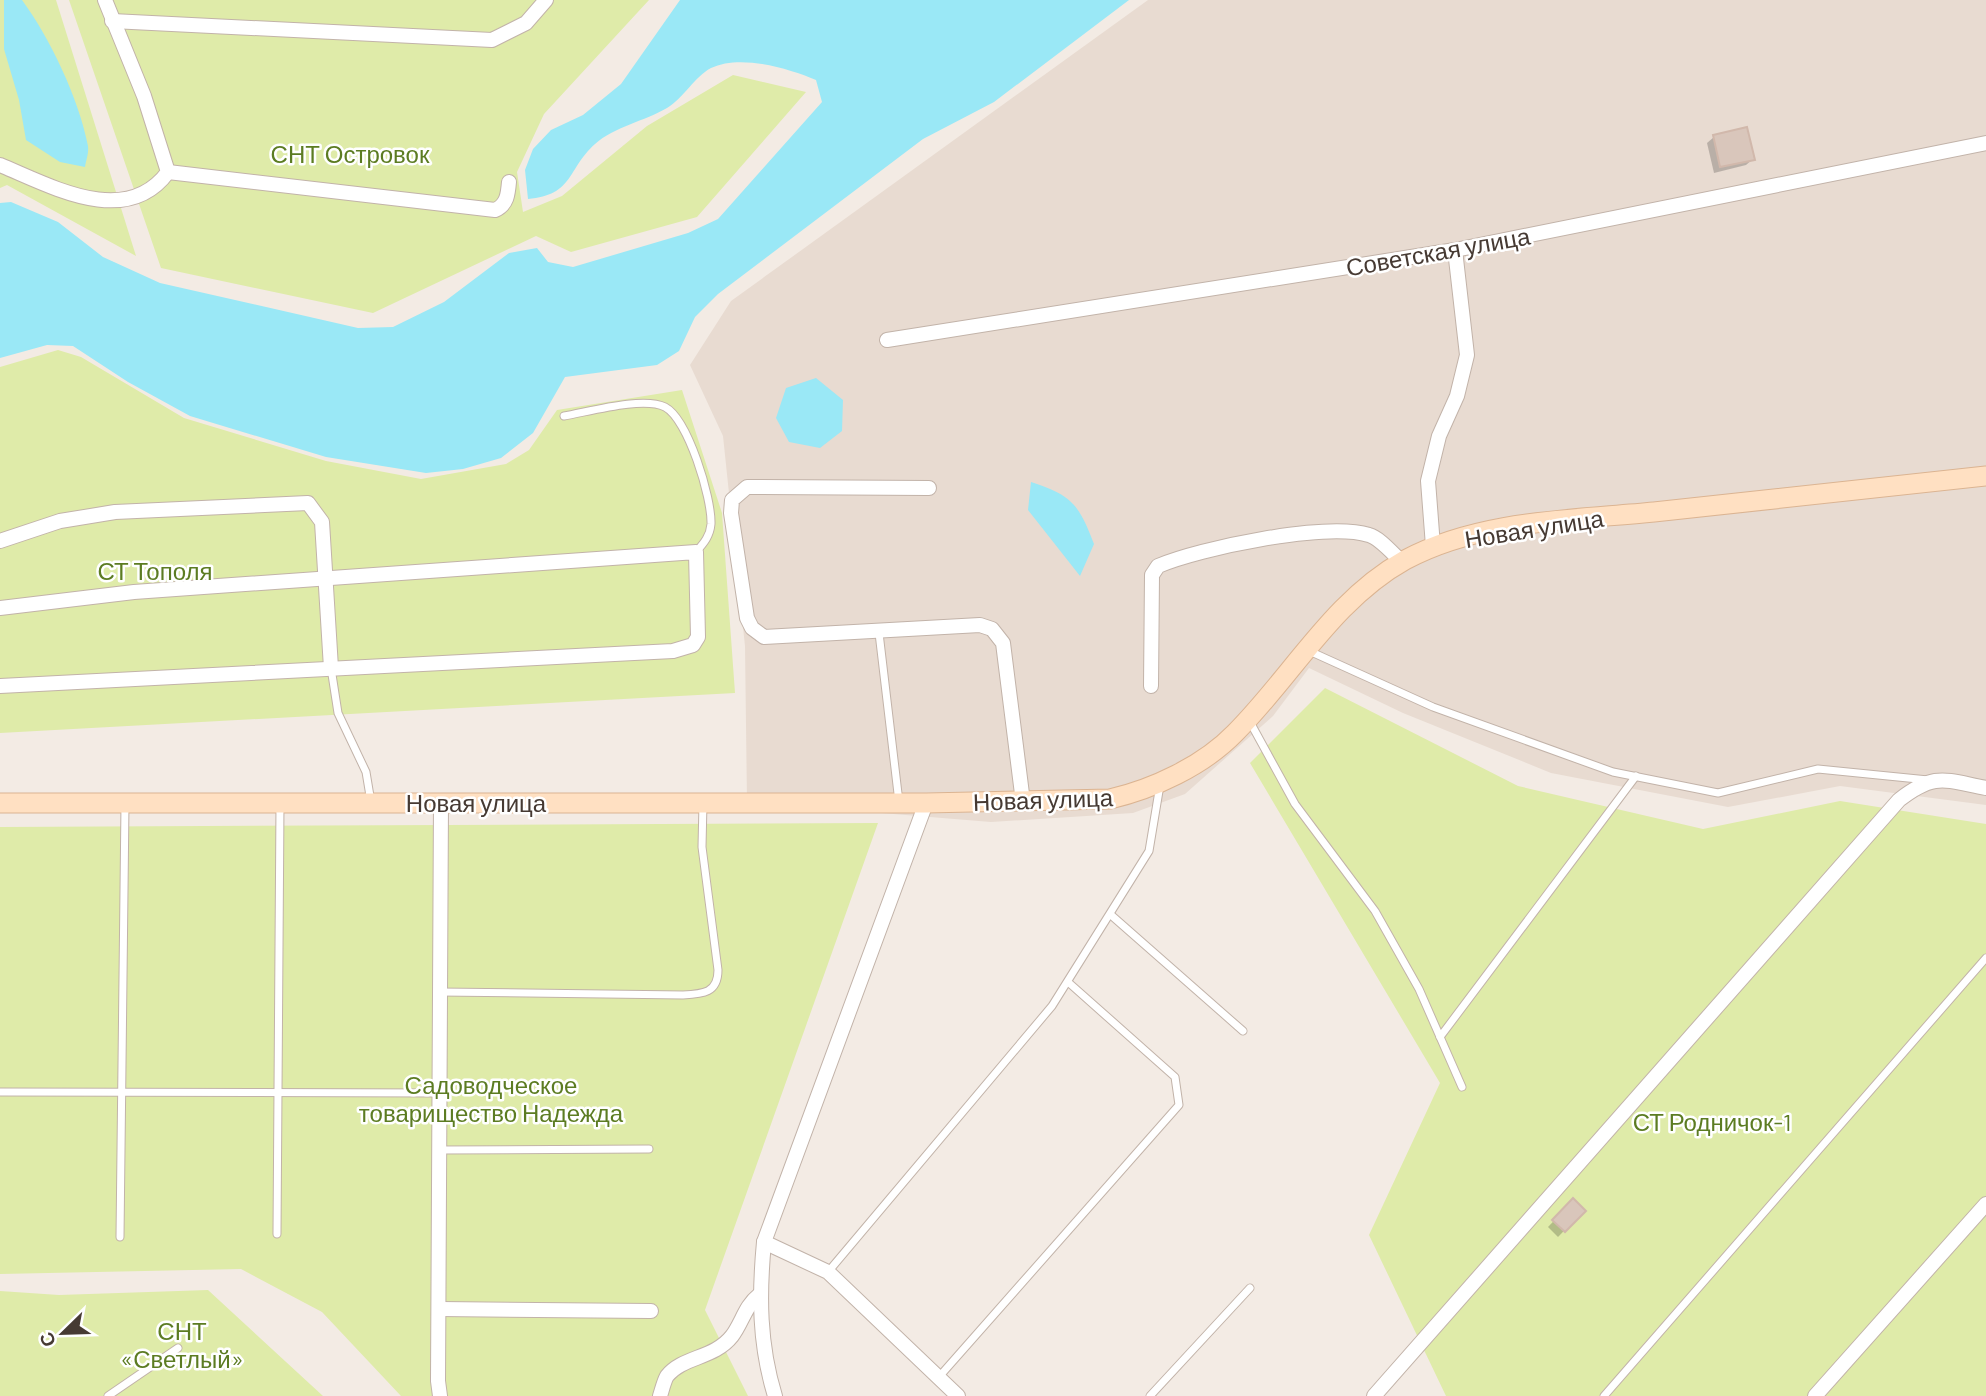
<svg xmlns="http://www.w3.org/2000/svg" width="1986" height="1396" font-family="Barlow,sans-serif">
  <rect width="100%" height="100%" fill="#f3ebe4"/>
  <!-- residential -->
  <polygon fill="#e8dbd1" points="1148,0 1986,0 1986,805 1840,786 1728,807 1551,773 1403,713 1309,668 1273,716 1185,794 1133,813 991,822 747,802 745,646 723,436 690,365 731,301"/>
  <!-- green -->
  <g fill="#dfeba9">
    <polygon points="0,0 56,0 136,256 7,185 0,188"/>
    <polygon points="69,0 649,0 544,114 517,172 523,212 562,196 647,126 733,75 806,92 697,217 571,252 536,236 373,313 161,268"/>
    <polygon points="58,350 81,357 184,418 326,461 421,479 506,464 529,450 557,410 682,390 722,513 735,693 0,733 0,367"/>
    <polygon points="1325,688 1518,786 1703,829 1840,801 1986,824 1986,1396 1446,1396 1369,1235 1440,1083 1250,763"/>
    <polygon points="878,823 705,1310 748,1396 401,1396 322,1312 241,1269 0,1274 0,827"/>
    <polygon points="208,1290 323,1396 0,1396 0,1291 59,1295"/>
  </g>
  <!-- water -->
  <g fill="#9ae8f6">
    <path d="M4,0h18c28,38 57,99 66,146 1,7 -2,14 -3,21l-25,-5 -34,-22 -7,-40 -15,-51z"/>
    <path d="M680,0h449l-135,102 -71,37 -205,155 -23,23 -16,34 -22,14 -92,12 -32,56 -32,25 -38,11 -37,4 -100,-16 -136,-41 -62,-34 -55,-36 -26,-1 -47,13v-155l11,-1 47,20 45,35 57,26 198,45 35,-1 51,-25 65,-49 28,-5 11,14 25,5 115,-34 30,-14 104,-117 -6,-22c-28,-12 -76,-26 -105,-12 -17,9 -27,30 -44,40 -22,13 -53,19 -72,36 -28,25 -21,51 -67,55l-3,-29 8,-21 18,-19 32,-15 38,-31z"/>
    <polygon points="816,378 843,400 842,431 820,448 789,442 776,418 786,388"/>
    <path d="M1031,482c41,13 48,23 63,62l-14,32 -52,-66z"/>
  </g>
  <!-- shadow -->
  <g fill="#0003">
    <polygon points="1714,137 1753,159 1746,165 1714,173 1707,143"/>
    <polygon points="1573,1201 1583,1211 1558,1237 1548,1227"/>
  </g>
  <!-- building -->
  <g fill="#d9c6bb" stroke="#d1b8ab" stroke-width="2">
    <polygon points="1747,127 1755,160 1720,167 1713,135"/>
    <polygon points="1573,1198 1586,1211 1565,1232 1552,1220"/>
  </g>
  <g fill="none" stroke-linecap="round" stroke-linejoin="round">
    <!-- lane casing -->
    <g stroke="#c2b3a9" stroke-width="9">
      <g id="lane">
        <path d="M564,416c24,-4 79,-20 101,-9 23,12 47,91 46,117 -1,12 -7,19 -15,28"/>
        <polyline points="879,633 899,802"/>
        <polyline points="1307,650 1433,707 1613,772 1718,793 1818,769 1928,780"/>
        <polyline points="331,668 338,713 366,772 371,802"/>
        <polyline points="1250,722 1295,804 1375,911 1419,989 1462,1087"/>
        <polyline points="1111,915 1243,1031"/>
        <path d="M439,992l244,3c20,-1 35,-2 35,-25l-16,-123 1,-44"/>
        <polyline points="1440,1037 1636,776"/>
        <polyline points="0,1092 439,1093"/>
        <polyline points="439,1150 649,1149"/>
        <polyline points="277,1234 280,804"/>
        <polyline points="120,1237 125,804"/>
        <polyline points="828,1272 1052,1006 1149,851 1160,785"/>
        <polyline points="938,1378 1179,1105 1175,1077 1068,982"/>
        <polyline points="108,1396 178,1348"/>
        <polyline points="1150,1396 1250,1288"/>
        <polyline points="1604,1396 1986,958"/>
      </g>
    </g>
    <!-- street casing -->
    <g stroke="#c2b3a9" stroke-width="16">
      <g id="street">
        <polyline points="112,21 492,40 526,23 546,0"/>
        <path d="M0,165c51,21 126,64 168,7l-24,-76 -39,-96"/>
        <path d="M168,172l327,38c12,-5 13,-16 14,-28"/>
        <polyline points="887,340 1455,250 1986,143"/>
        <polyline points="929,488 747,487 732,500 731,513 747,618 752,628 764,637 980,625 992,629 1003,643 1023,802"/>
        <polyline points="0,541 60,521 115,512 308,503 322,522 331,668"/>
        <polyline points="1433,546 1428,481 1439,436 1457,396 1467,355 1455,250"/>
        <polyline points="0,608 134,592 696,552 698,637 693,645 673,651 0,686"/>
        <path d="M1151,686l1,-111 6,-9c42,-18 168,-44 211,-31 11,3 24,19 33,27"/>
        <polyline points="764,1242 828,1272 958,1396"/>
        <polyline points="440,1309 651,1311"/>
        <polyline points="440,1396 438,1381 441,801"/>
        <path d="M660,1396c2,-6 4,-15 7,-20 16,-20 47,-17 65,-40 10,-13 13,-30 27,-41"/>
        <path d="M775,1396c-16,-52 -16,-101 -11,-154l162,-439"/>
        <path d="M1374,1396l525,-596c36,-28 45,-20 87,-12"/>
        <polyline points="1815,1396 1986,1204"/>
      </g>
    </g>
    <!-- secondary casing -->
    <g stroke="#dbb492" stroke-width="21">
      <path id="secondary" d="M0,803h926l184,-4c43,-10 93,-33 125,-66 57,-57 98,-133 170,-173 74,-40 167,-40 249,-48 110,-12 221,-24 332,-36"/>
    </g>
    <!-- lane -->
    <use href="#lane" stroke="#fff" stroke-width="7"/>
    <!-- street -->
    <use href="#street" stroke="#fff" stroke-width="14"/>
    <!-- secondary -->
    <use href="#secondary" stroke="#ffe0c2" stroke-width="19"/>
  </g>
  <g text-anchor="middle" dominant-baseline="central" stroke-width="5" stroke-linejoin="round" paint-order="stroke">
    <!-- park labels -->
    <g font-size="24" fill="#5c7c22" stroke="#fff">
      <text x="350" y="153">СНТ Островок</text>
      <text x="155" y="570">СТ Тополя</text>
      <text x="491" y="1084">Садоводческое<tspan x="491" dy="28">товарищество Надежда</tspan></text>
      <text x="1712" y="1121">СТ Родничок-1</text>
      <text x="182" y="1330">СНТ<tspan x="182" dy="28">«Светлый»</tspan></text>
    </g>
    <!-- street labels -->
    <g font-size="24" fill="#463a33" stroke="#fff">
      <text transform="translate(1438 251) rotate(-10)">Советская улица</text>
      <text transform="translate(1534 528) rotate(-9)">Новая улица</text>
      <text transform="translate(1043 799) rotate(-2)">Новая улица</text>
      <text x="476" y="802">Новая улица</text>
    </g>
  </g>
  <!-- north arrow -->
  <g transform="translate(63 1333) rotate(247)" stroke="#ffffff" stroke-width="5" paint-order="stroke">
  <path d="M0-5L12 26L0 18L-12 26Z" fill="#463a33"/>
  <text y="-10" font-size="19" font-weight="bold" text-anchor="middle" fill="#463a33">С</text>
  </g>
</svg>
